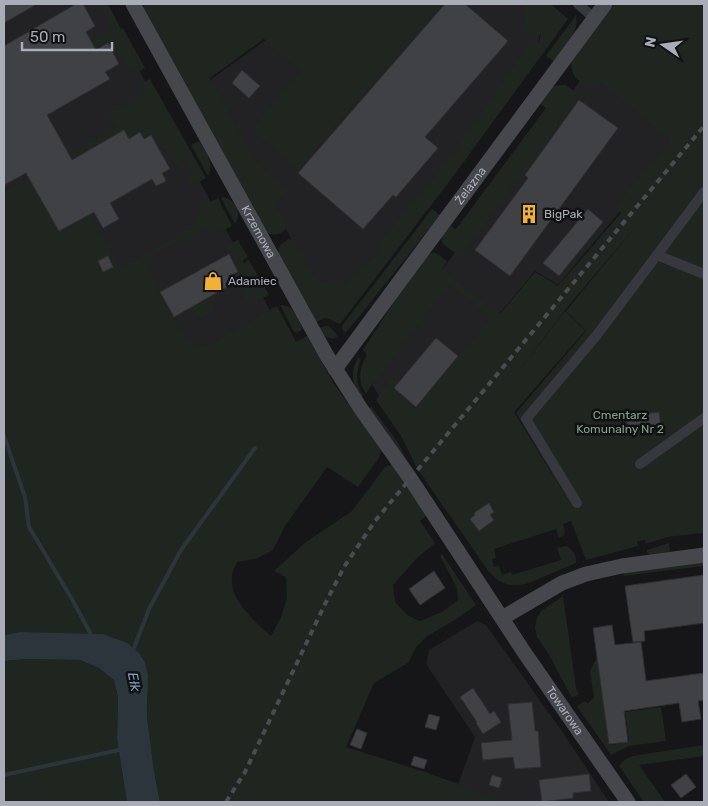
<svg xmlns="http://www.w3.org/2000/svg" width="708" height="806" font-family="Rubik,sans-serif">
  <rect width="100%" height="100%" fill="#161618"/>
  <!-- built -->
  <g fill="#222225">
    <polygon points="4,4 103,4 297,360 238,406 4,216"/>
    <polygon points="316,4 543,4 547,7 537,47 391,244 343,287 315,282 206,83"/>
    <polygon points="610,73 684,135 558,285 535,271 500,313 404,436 371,383 442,270 580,81"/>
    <polygon points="477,621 486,625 561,730 609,802 490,802 458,785 475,737 426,664 429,650"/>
  </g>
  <!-- green -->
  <g fill="#1e261f" fill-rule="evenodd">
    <polygon points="100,4 108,4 121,29 123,28 145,68 133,75 121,54 117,56 108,41 4,100 4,92 113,29"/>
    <path d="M143,4h299l-145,166 -43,-38 2,-8 44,-53 -36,-32 -54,39 44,80 6,8 28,25 -12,14 11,20c-3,11 -14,11 -22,7l-124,-224 3,-2z"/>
    <path d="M523,4h28l17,15 -119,163 -109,142c-13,-4 -9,-10 -25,-1l-36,-66c-2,-11 1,-13 10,-18l6,1 21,40 27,5 37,-33 -4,-7 55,-63 51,-69 44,-65 1,-4 12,-2 2,-9 -15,1z"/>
    <path d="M614,4h90v529l-37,4 -21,7 -1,-4 -8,1 1,5 -52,14 -15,-39 -8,3c2,7 4,11 -4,14l-3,-9 -62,20 2,9 -4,1 2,8 5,-1 3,9 9,-3 1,3 49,-15 -4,-12 9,-2c7,3 11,10 10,17l-47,20c-18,5 -28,2 -40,-11l-71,-102 -17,-34 -25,-36 18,-26 7,6 -8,10 23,19 74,-91 -40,-33 -36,45 -36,50 -6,4 -6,10c-9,-13 -7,-26 1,-39l-4,-5 51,-79 13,-16 6,-2h3l11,8 -5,9 58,44 35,-42 23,14 63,-73 -7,-6 56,-67 -69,-58 -14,5c-11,-8 -16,-12 -16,-26zM636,226l-70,85 20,20 -70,82 52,87 -54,-88 71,-81 -20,-20 -51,66 51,-67z"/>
    <path d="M576,15c4,18 -12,33 -22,46l-8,-5z"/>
    <path d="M150,79l56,99 -16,9h-1l-3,-5 5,-11 -6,-12 -11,6 -10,-17 -3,2 -8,-15 -9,4 -4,-7 -11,7 -5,-9 -92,52 27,49 31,-17 30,54 73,-42 7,-19 18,-9 14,28 -13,7 -4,-2 -3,-4 -29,16 -2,-3 -28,16 -5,12 11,24 14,25 15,24 9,4 9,1 71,-40 19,36 11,-6 27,48 47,65 -2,9 -21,29 -31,-20 -42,59 -12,24 -15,8 -21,4c-2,5 -5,10 -5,15 -3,22 24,46 39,59l10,-19 6,-19 -1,-21 -12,-6 32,-29 46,-31 33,-44 7,-3 35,51 -7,6 15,22 -19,16 -23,26 2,17 12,13 13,6 22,-9 16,-12 -1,-12 -17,-32 2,-2 34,51 -18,13 -32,19 -10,10 -7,15 -35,21 -28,64 79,25 84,30h-349l-6,-31 -7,-54 1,-21 -45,-62 -83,-2 -16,3v-443l111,-64 -8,-14 37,-21 -4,-9z"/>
    <path d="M558,85h8l14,11 -119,161 -18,-13c-4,-8 2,-14 6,-19l7,4 90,-121 -7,-5 12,-16z"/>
    <path d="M199,141c7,11 16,22 9,35l-17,-31z"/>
    <path d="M224,197c11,3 19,17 11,27l-14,-26z"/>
    <polygon points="432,209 440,215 358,318 345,333 342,329 342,326"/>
    <polygon points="238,240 248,257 237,264 226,244 232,243"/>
    <polygon points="249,260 269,295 250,304 246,301 233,275 238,272 236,267"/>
    <polygon points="210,298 215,306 213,312 202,318 196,316 191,308"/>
    <path d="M280,305c15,0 17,13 23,24l-6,4 -3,-1z"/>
    <path d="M324,326h5l10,11c-10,3 -15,0 -21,-8z"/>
    <path d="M358,357l3,2c-5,13 -6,24 2,36l-3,3c-7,-15 -10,-25 -2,-41z"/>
    <polygon points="371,406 398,443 409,464 369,409"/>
    <polygon points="669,543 670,552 650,555 647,552 647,550"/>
    <polygon points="704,562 704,566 623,576 625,573"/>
    <polygon points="563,596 576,688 579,694 572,698 548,653 537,637 535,627 537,618 541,611"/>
    <polygon points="597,657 609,745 629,742 625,712 661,707 666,741 629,746 611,755 577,706 585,701 588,704 594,697 590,671"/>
    <polygon points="27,659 80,660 99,668 114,680 118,697 117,739 127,802 4,802 4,661"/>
    <polygon points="704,745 704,756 639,765 665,802 644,802 619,766 623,761 632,756"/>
  </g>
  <!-- water -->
  <polygon fill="#2c353c" points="20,632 103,634 127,643 139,653 145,663 148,675 147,717 154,771 160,802 127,802 117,739 118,697 114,680 99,668 80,660 27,659 4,661 4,635"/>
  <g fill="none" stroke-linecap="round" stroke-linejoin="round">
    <!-- stream -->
    <g stroke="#2c353c" stroke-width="4">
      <polyline points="4,436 25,497 29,527 73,601 93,638"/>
      <polyline points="132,653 149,609 181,550 255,448"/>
      <polyline points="4,775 124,749"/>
    </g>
  </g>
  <!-- building -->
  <g fill="#404145" stroke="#303034">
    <polygon points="4,4 37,4 4,23"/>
    <polygon points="76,4 83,4 95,26 86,32 96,50 108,43 119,64 105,72 110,79 47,115 72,160 124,130 129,139 140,132 144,139 151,135 170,169 162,173 166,181 156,186 152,179 110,203 119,219 103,228 94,212 59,231 26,173 4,185 4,46"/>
    <polygon points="445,4 465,4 508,41 425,137 438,148 396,197 393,195 363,229 298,173"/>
    <polygon points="242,70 260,86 249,98 232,83"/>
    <polygon points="579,100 618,128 510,276 475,250 528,178 525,175"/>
    <polygon points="588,209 603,222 559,276 543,263"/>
    <polygon points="229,254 238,272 233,274 233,282 232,284 174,317 160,292"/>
    <polygon points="108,256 113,267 103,272 98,261"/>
    <polygon points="436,338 458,356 416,407 394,388"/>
    <polygon points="659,412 661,429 629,434 626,417"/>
    <polygon points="489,503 494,512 490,515 494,520 479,531 470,519 475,515 474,513"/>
    <polygon points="434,571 445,588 420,605 409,589"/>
    <polygon points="704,575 704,623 644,631 645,641 633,642 625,586"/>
    <polygon points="612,625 615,645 641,642 646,681 704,673 704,700 698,701 701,719 682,722 679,703 624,711 628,742 609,744 593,628"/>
    <polygon points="473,688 490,714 494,711 501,722 483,734 476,723 477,722 460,697"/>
    <polygon points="532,702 535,731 538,731 541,767 515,769 513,757 483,760 481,743 512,740 508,704"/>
    <polygon points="429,714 440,717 436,730 425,727"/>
    <polygon points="357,729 367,733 361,749 350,745"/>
    <polygon points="414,756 427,760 424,769 411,765"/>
    <polygon points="589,774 591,791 573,793 573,798 542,802 539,780"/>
    <polygon points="686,774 696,787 681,798 671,785"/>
    <polygon points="492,775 502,778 499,788 489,785"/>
  </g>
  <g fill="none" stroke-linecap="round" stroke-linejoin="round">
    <!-- street -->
    <g stroke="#37383d" stroke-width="10">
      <polyline points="578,4 594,18"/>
      <polyline points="704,192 657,255 704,274"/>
      <polyline points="640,464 704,418"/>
      <polyline points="577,503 526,419 596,336 657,255"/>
    </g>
    <!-- secondary -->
    <g stroke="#45474d" stroke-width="15">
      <path id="s1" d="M133,4l194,352 34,53 49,69 114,174 104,150"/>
      <path id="s2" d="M335,369l270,-365"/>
      <polyline points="502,618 562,583 586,574 622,566 704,555"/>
    </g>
    <!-- rail -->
    <polyline stroke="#4a4c52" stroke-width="4" stroke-dasharray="6 5" stroke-linecap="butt" points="226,802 245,772 325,604 344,567 375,521 704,126"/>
  </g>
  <!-- icons -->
  <defs>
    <g id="building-bare" transform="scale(1.5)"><path d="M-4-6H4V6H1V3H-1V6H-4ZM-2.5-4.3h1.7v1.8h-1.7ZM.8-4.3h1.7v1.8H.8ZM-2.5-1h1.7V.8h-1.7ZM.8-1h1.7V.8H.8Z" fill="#f2b134" stroke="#111113" stroke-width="2.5" paint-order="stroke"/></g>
    <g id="shop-bare" transform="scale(1.5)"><path d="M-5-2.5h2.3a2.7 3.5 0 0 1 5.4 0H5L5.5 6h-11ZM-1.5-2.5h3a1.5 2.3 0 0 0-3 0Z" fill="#f2b134" stroke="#111113" stroke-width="2.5" paint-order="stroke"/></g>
  </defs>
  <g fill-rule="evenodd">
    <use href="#building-bare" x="529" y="214"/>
    <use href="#shop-bare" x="213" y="281"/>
  </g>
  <g text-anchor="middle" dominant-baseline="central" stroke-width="5" stroke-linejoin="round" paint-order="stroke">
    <!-- street labels -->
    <g font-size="12" fill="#a8adb8" stroke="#111113">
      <text stroke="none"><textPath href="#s2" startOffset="228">Żelazna</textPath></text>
      <text stroke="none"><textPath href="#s1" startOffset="260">Krzemowa</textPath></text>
      <text stroke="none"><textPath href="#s1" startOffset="829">Towarowa</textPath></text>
    </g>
    <!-- poi labels -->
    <g font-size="12" fill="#a8adb8" stroke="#111113" text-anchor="start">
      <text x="544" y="214">BigPak</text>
      <text x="228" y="281">Adamiec</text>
    </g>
    <!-- park labels -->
    <g font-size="12" fill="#7fa381" stroke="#111113">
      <text x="620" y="415">Cmentarz<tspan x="620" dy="14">Komunalny Nr 2</tspan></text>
    </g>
    <!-- water labels -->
    <g font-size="14" font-style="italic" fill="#7f9bb3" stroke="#111113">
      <text transform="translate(134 682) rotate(79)">Ełk</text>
    </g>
  </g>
  <!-- border -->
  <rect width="708" height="806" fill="none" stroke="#a8adb8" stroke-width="10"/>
  <!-- north arrow -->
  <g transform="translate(663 45) rotate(283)" stroke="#111113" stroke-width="4" paint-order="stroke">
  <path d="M0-4L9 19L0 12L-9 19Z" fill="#a8adb8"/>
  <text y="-8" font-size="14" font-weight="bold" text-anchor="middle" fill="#a8adb8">N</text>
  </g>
  <!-- scale -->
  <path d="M22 42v8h90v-8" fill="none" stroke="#a8adb8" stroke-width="2.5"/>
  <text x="30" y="42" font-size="15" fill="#a8adb8" stroke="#111113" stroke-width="4" paint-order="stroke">50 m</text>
</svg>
